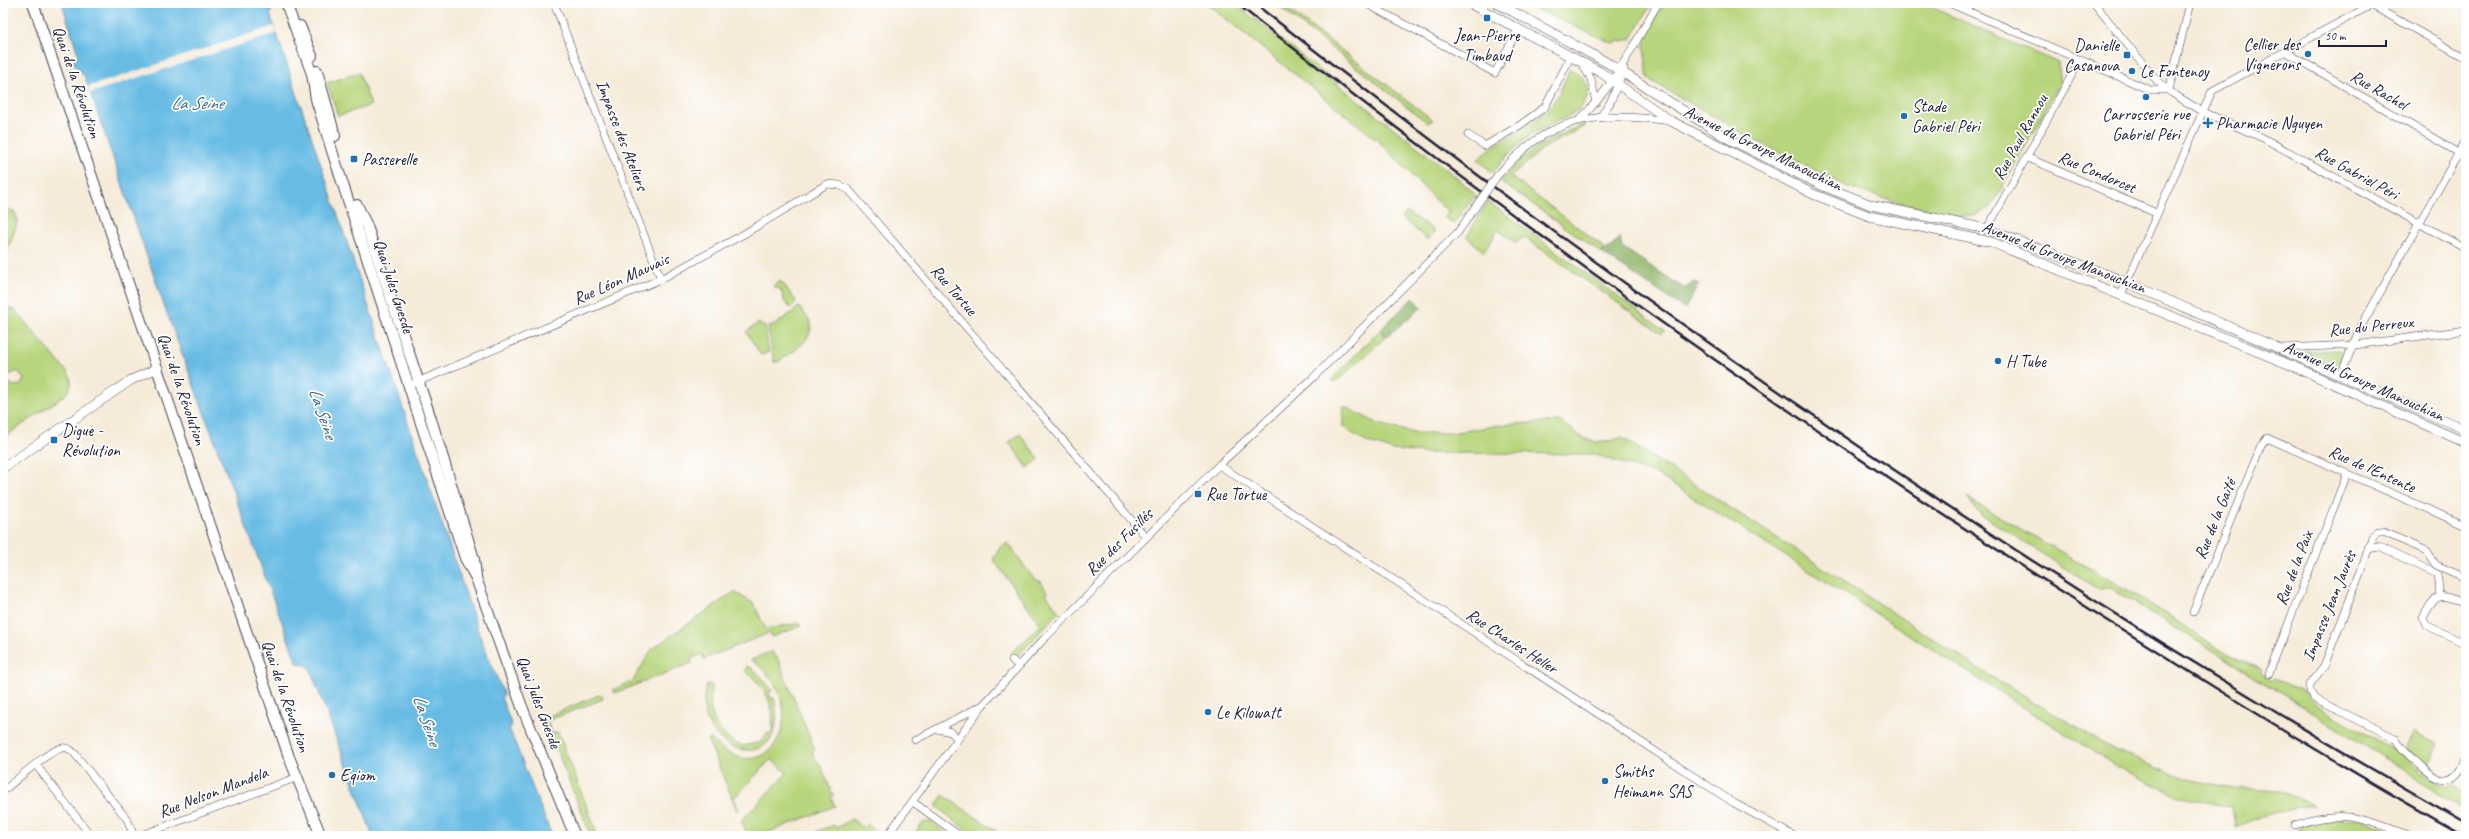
<svg xmlns="http://www.w3.org/2000/svg" width="2469" height="839" font-family="Caveat,sans-serif">
  <rect width="100%" height="100%" fill="#fff"/>
  <filter id="ink" filterUnits="userSpaceOnUse"><feTurbulence type="fractalNoise" baseFrequency=".025" numOctaves="2"/><feDisplacementMap in="SourceGraphic" scale="8" xChannelSelector="R" yChannelSelector="G"/><feConvolveMatrix kernelMatrix="1 2 1 2 8 2 1 2 1" color-interpolation-filters="sRGB"/></filter>
  <filter id="wash" filterUnits="userSpaceOnUse"><feTurbulence type="fractalNoise" baseFrequency=".012" numOctaves="4" result="noise"/><feDisplacementMap in="SourceGraphic" scale="16" xChannelSelector="R" yChannelSelector="G"/><feGaussianBlur stdDeviation="0.9" result="paint"/><feColorMatrix in="noise" values="0 0 0 0 0 0 0 0 0 0 0 0 0 0 0 0 0 1.4 0 .05"/><feComposite in="paint" operator="in"/></filter>
  <g filter="url(#wash)">
    <rect width="100%" height="100%" fill="#f6ebd8"/>
    <!-- green -->
    <g fill="#b7d57c" stroke="#6c7c5c">
      <polygon points="1206,3 1234,3 1461,181 1476,195 1453,224 1445,218 1449,210 1441,206 1382,144"/>
      <polygon points="1274,3 1280,3 1433,120 1428,123"/>
      <polygon points="1522,3 1652,3 1631,39 1612,43"/>
      <polygon points="1664,3 1922,3 2058,63 2061,82 1991,207 1974,216 1950,215 1878,197 1845,186 1749,137 1648,79 1644,47 1646,42 1643,39"/>
      <path d="M1570,69c8,4 16,9 18,19 4,25 -38,34 -56,47 -16,11 -27,22 -39,38l-15,-13c21,-24 54,-31 72,-53 9,-11 14,-26 20,-38z"/>
      <polygon points="359,73 371,105 338,116 327,83"/>
      <path d="M1584,124l1,2 -43,23 -31,28 94,71 -3,5 -101,-71c20,-30 51,-44 83,-58z"/>
      <polygon points="1487,202 1494,206 1665,331 1662,334 1524,237 1516,243 1498,230 1484,252 1467,237"/>
      <polygon points="3,206 15,213 18,220 7,253 3,252"/>
      <polygon points="1407,212 1435,231 1428,240 1402,218"/>
      <polygon points="781,281 796,301 795,304 790,308 784,301 781,290 773,286"/>
      <path d="M5,306l10,4 54,64c4,9 2,15 -5,22l-61,42v-64l5,2v6l6,4 7,-1 3,-6 -6,-8 -10,4 -5,-3v-65z"/>
      <path d="M799,307l12,15c2,20 -18,29 -33,40h-4l-6,-36 7,-1z"/>
      <polygon points="758,323 765,327 769,352 761,355 746,332"/>
      <polygon points="1380,330 1386,337 1339,379 1333,382 1331,380"/>
      <polygon points="2340,350 2344,354 2337,369 2304,352"/>
      <path d="M1343,406l36,18 35,9h37l49,-8 60,-4c20,16 34,29 61,16l371,240 121,72 43,19 36,12 41,8 47,3 33,14 -49,10 -29,12 -3,-20 -51,-10 -65,-31 -460,-292 -63,-20 -168,-1 -33,-3 -26,-8 -23,-15z"/>
      <polygon points="1020,434 1039,459 1028,468 1009,442"/>
      <polygon points="1967,498 2133,593 2227,654 2262,670 2261,673 2272,681 2273,679 2302,690 2316,705 2399,753 2437,783 2447,787 2452,785 2466,794 2466,811 2375,752 2113,589 2099,590 1980,514"/>
      <polygon points="1008,543 1034,579 1040,581 1048,593 1046,594 1059,612 1016,658 1011,653 1041,625 993,559 1001,546"/>
      <polygon points="734,592 753,603 766,629 800,623 801,626 772,637 769,633 704,659 702,654 691,659 692,663 615,693 613,690 633,681 652,649"/>
      <path d="M772,651l3,6h2l38,93 -3,2 4,9 3,1 14,33 -2,3 4,8 -76,30h-10l-8,-15 46,-48 -16,-14 -37,39 5,13 -2,-1 -29,-70 3,-1c59,61 107,-36 40,-79z"/>
      <path d="M747,666c11,6 19,15 25,25l-3,2 2,5h3c19,86 -90,54 -67,-14l5,1c-7,26 5,53 31,61l18,-4 6,-9 3,1 4,-9 -2,-1c3,-20 -10,-41 -27,-53z"/>
      <polygon points="601,694 603,699 547,721 552,734 558,732 598,836 591,836 544,718"/>
      <polygon points="2413,732 2438,743 2428,768 2405,749"/>
      <polygon points="943,795 1004,836 974,836 937,807 937,804"/>
      <polygon points="852,819 863,828 867,824 878,833 876,836 819,836 817,831 834,825 836,828"/>
      <path d="M2361,819l43,17h-112c13,-21 48,-14 69,-17z"/>
      <polygon points="930,821 949,836 913,836 923,822"/>
    </g>
    <!-- forest -->
    <g fill="#91b66c" stroke="#5a6c54">
      <polygon points="1620,237 1622,247 1685,289 1694,282 1699,284 1685,309 1602,253 1612,246"/>
      <polygon points="1413,298 1422,307 1386,337 1380,330"/>
    </g>
    <!-- water -->
    <polygon fill="#68bce4" stroke="#456f90" points="62,3 276,3 270,13 272,20 481,639 504,695 501,697 512,726 509,728 552,836 373,836 309,666 297,663 165,308 85,77 72,62 78,54"/>
    <!-- pier -->
    <polygon fill="#f6ebd8" points="274,26 277,33 90,93 88,87"/>
  </g>
  <g filter="url(#ink)">
    <g fill="none" stroke-linecap="round" stroke-linejoin="round">
      <!-- minor casing -->
      <g stroke="#424053" stroke-width="8">
        <g id="minor">
          <polyline points="554,3 661,279"/>
          <polyline points="1365,3 1495,73 1518,29"/>
          <polyline points="1949,3 2150,90 2169,90"/>
          <polyline points="2094,3 2157,81 2172,93 2201,111 2263,138 2466,249"/>
          <polyline points="2371,5 2466,58"/>
          <polyline points="2286,52 2459,153"/>
          <polyline points="1581,62 1591,79 1596,102"/>
          <polyline points="2169,90 2190,3"/>
          <polyline points="1600,117 1610,103 1624,69"/>
          <path d="M1579,120c34,-32 56,-77 79,-117"/>
          <polyline points="1468,135 1485,146 1520,125 1545,107 1571,56"/>
          <polyline points="2026,157 2156,213"/>
          <path d="M1497,176c55,-62 94,-64 174,-55"/>
          <polyline points="1987,229 2080,60"/>
          <polyline points="2121,295 2212,91 2375,3"/>
          <polyline points="2279,348 2355,345 2466,330"/>
          <polyline points="2341,375 2359,330 2466,140"/>
          <polyline points="415,383 661,279 744,234 827,184 839,185 849,190 1146,537"/>
          <polyline points="1219,465 1734,803 1794,836"/>
          <polyline points="2368,548 2378,546 2437,574 2440,596"/>
          <path d="M2466,578l-30,-13 -9,-14 -44,-19h-5l-6,5 -10,31 -38,98 -14,18v8l5,7 80,39c6,11 15,19 25,27 21,19 33,23 46,-6"/>
          <path d="M2466,605c-25,-13 -30,-13 -43,13l3,7 40,19"/>
          <polyline points="2193,612 2261,446 2267,438 2466,526"/>
          <polyline points="1012,660 1019,666"/>
          <polyline points="2269,673 2347,474"/>
          <polyline points="938,729 951,732 958,739"/>
          <polyline points="915,740 981,706"/>
          <polyline points="36,765 91,836"/>
          <path d="M3,791c13,-10 44,-40 59,-43 5,-1 10,2 13,6l52,65 7,17"/>
          <polyline points="913,802 960,836"/>
          <path d="M2295,825c50,-17 69,-6 115,11"/>
          <polyline points="139,836 298,777"/>
          <polyline points="887,836 982,706 1042,641 1219,465 1313,378 1458,232"/>
        </g>
      </g>
      <!-- tertiary casing -->
      <g stroke="#424053" stroke-width="10">
        <g id="tertiary">
          <polyline points="1469,3 1600,72 1671,121 1813,194 1869,216 1991,242 2295,367 2466,443"/>
          <polyline points="1497,3 1606,62 1727,138 1821,185 1871,205 1987,229 2126,282 2466,430"/>
          <polyline points="3,468 131,380 158,368"/>
        </g>
      </g>
      <!-- secondary casing -->
      <g stroke="#424053" stroke-width="12">
        <g id="secondary">
          <polyline points="33,3 289,757 321,836"/>
          <polyline points="286,3 312,74 316,99 333,154 465,558 476,578 522,707 575,836"/>
          <polyline points="300,26 312,56"/>
          <polyline points="317,71 335,136"/>
          <polyline points="357,205 367,226 431,419 474,559 476,576"/>
        </g>
      </g>
      <!-- minor -->
      <use href="#minor" stroke="#fff" stroke-width="7"/>
      <!-- tertiary -->
      <use href="#tertiary" stroke="#fff" stroke-width="9"/>
      <!-- secondary -->
      <use href="#secondary" stroke="#fff" stroke-width="10"/>
      <!-- rail -->
      <g stroke="#22223b" stroke-width="2.5">
        <path d="M1236,3c273,217 557,418 852,605 124,78 249,157 377,228"/>
        <path d="M1254,3c382,302 788,580 1212,820"/>
      </g>
      <!-- minor-bridge casing -->
      <g stroke="#424053" stroke-width="8" stroke-linecap="butt">
        <polyline id="minor-bridge" points="1458,232 1497,176"/>
      </g>
      <!-- minor-bridge -->
      <use href="#minor-bridge" stroke="#fff" stroke-width="7"/>
    </g>
  </g>
  <!-- markers -->
  <g fill="#1f6fb2" stroke="#fff" stroke-width="1.5">
    <rect x="1483" y="14" width="8" height="8" rx="2"/>
    <circle cx="2308" cy="54" r="4"/>
    <rect x="2123" y="51" width="8" height="8" rx="2"/>
    <circle cx="2132" cy="71" r="4"/>
    <circle cx="2146" cy="97" r="4"/>
    <circle cx="1904" cy="116" r="4"/>
    <path d="M2206 117h4v4h4v4h-4v4h-4v-4h-4v-4h4z"/>
    <rect x="350" y="155" width="8" height="8" rx="2"/>
    <circle cx="1998" cy="361" r="4"/>
    <rect x="50" y="436" width="8" height="8" rx="2"/>
    <rect x="1194" y="490" width="8" height="8" rx="2"/>
    <circle cx="1208" cy="712" r="4"/>
    <circle cx="332" cy="775" r="4"/>
    <circle cx="1605" cy="781" r="4"/>
  </g>
  <g text-anchor="middle" dominant-baseline="central" stroke-width="3.5" stroke-linejoin="round" paint-order="stroke">
    <!-- poi labels -->
    <g font-size="17" fill="#22223b" stroke="#fff" text-anchor="start">
      <text x="1487" y="35" text-anchor="middle">Jean-Pierre<tspan x="1487" dy="20">Timbaud</tspan></text>
      <text x="2300" y="44" text-anchor="end">Cellier des<tspan x="2300" dy="20">Vignerons</tspan></text>
      <text x="2119" y="45" text-anchor="end">Danielle<tspan x="2119" dy="20">Casanova</tspan></text>
      <text x="2140" y="71">Le Fontenoy</text>
      <text x="1912" y="106">Stade<tspan x="1912" dy="20">Gabriel Péri</tspan></text>
      <text x="2146" y="114" text-anchor="middle">Carrosserie rue<tspan x="2146" dy="20">Gabriel Péri</tspan></text>
      <text x="2216" y="123">Pharmacie Nguyen</text>
      <text x="362" y="159">Passerelle</text>
      <text x="2006" y="361">H Tube</text>
      <text x="62" y="430">Digue -<tspan x="62" dy="20">Révolution</tspan></text>
      <text x="1206" y="494">Rue Tortue</text>
      <text x="1216" y="712">Le Kilowatt</text>
      <text x="1613" y="771">Smiths<tspan x="1613" dy="20">Heimann SAS</tspan></text>
      <text x="340" y="775">Eqiom</text>
    </g>
    <!-- street labels -->
    <g font-size="17" fill="#22223b" stroke="#fff">
      <text transform="translate(77 82) rotate(71)">Quai de la Révolution</text>
      <text transform="translate(2379 90) rotate(30)">Rue Rachel</text>
      <text transform="translate(622 135) rotate(69)">Impasse des Ateliers</text>
      <text transform="translate(2020 137) rotate(-61)">Rue Paul Rannou</text>
      <text transform="translate(1763 148) rotate(26)">Avenue du Groupe Manouchian</text>
      <text transform="translate(2097 172) rotate(23)">Rue Condorcet</text>
      <text transform="translate(2357 173) rotate(29)">Rue Gabriel Péri</text>
      <text transform="translate(2064 257) rotate(21)">Avenue du Groupe Manouchian</text>
      <text transform="translate(621 279) rotate(-24)">Rue Léon Mauvais</text>
      <text transform="translate(394 286) rotate(72)">Quai Jules Guesde</text>
      <text transform="translate(954 290) rotate(49)">Rue Tortue</text>
      <text transform="translate(2371 326) rotate(-6)">Rue du Perreux</text>
      <text transform="translate(2364 381) rotate(24)">Avenue du Groupe Manouchian</text>
      <text transform="translate(182 389) rotate(71)">Quai de la Révolution</text>
      <text transform="translate(2372 469) rotate(24)">Rue de l'Entente</text>
      <text transform="translate(2215 519) rotate(-68)">Rue de la Gaité</text>
      <text transform="translate(1119 542) rotate(-45)">Rue des Fusillés</text>
      <text transform="translate(2294 568) rotate(-69)">Rue de la Paix</text>
      <text transform="translate(2329 606) rotate(-68)">Impasse Jean Jaurès</text>
      <text transform="translate(1512 641) rotate(33)">Rue Charles Heller</text>
      <text transform="translate(286 696) rotate(71)">Quai de la Révolution</text>
      <text transform="translate(539 702) rotate(69)">Quai Jules Guesde</text>
      <text transform="translate(213 792) rotate(-21)">Rue Nelson Mandela</text>
    </g>
    <!-- water labels -->
    <g font-size="18" font-style="italic" fill="#3e607f" stroke="#fff">
      <text x="197" y="103">La Seine</text>
      <text transform="translate(323 413) rotate(71)">La Seine</text>
      <text transform="translate(427 720) rotate(71)">La Seine</text>
    </g>
  </g>
  <!-- margin -->
  <rect width="2469" height="839" fill="none" stroke="#fff" stroke-width="16"/>
  <!-- scale -->
  <path d="M2319 40v6h67v-6" fill="none" stroke="#22223b" stroke-width="2"/>
  <text x="2325" y="40" font-size="12" fill="#22223b" stroke="#ffffff" stroke-width="3" paint-order="stroke">50 m</text>
</svg>
